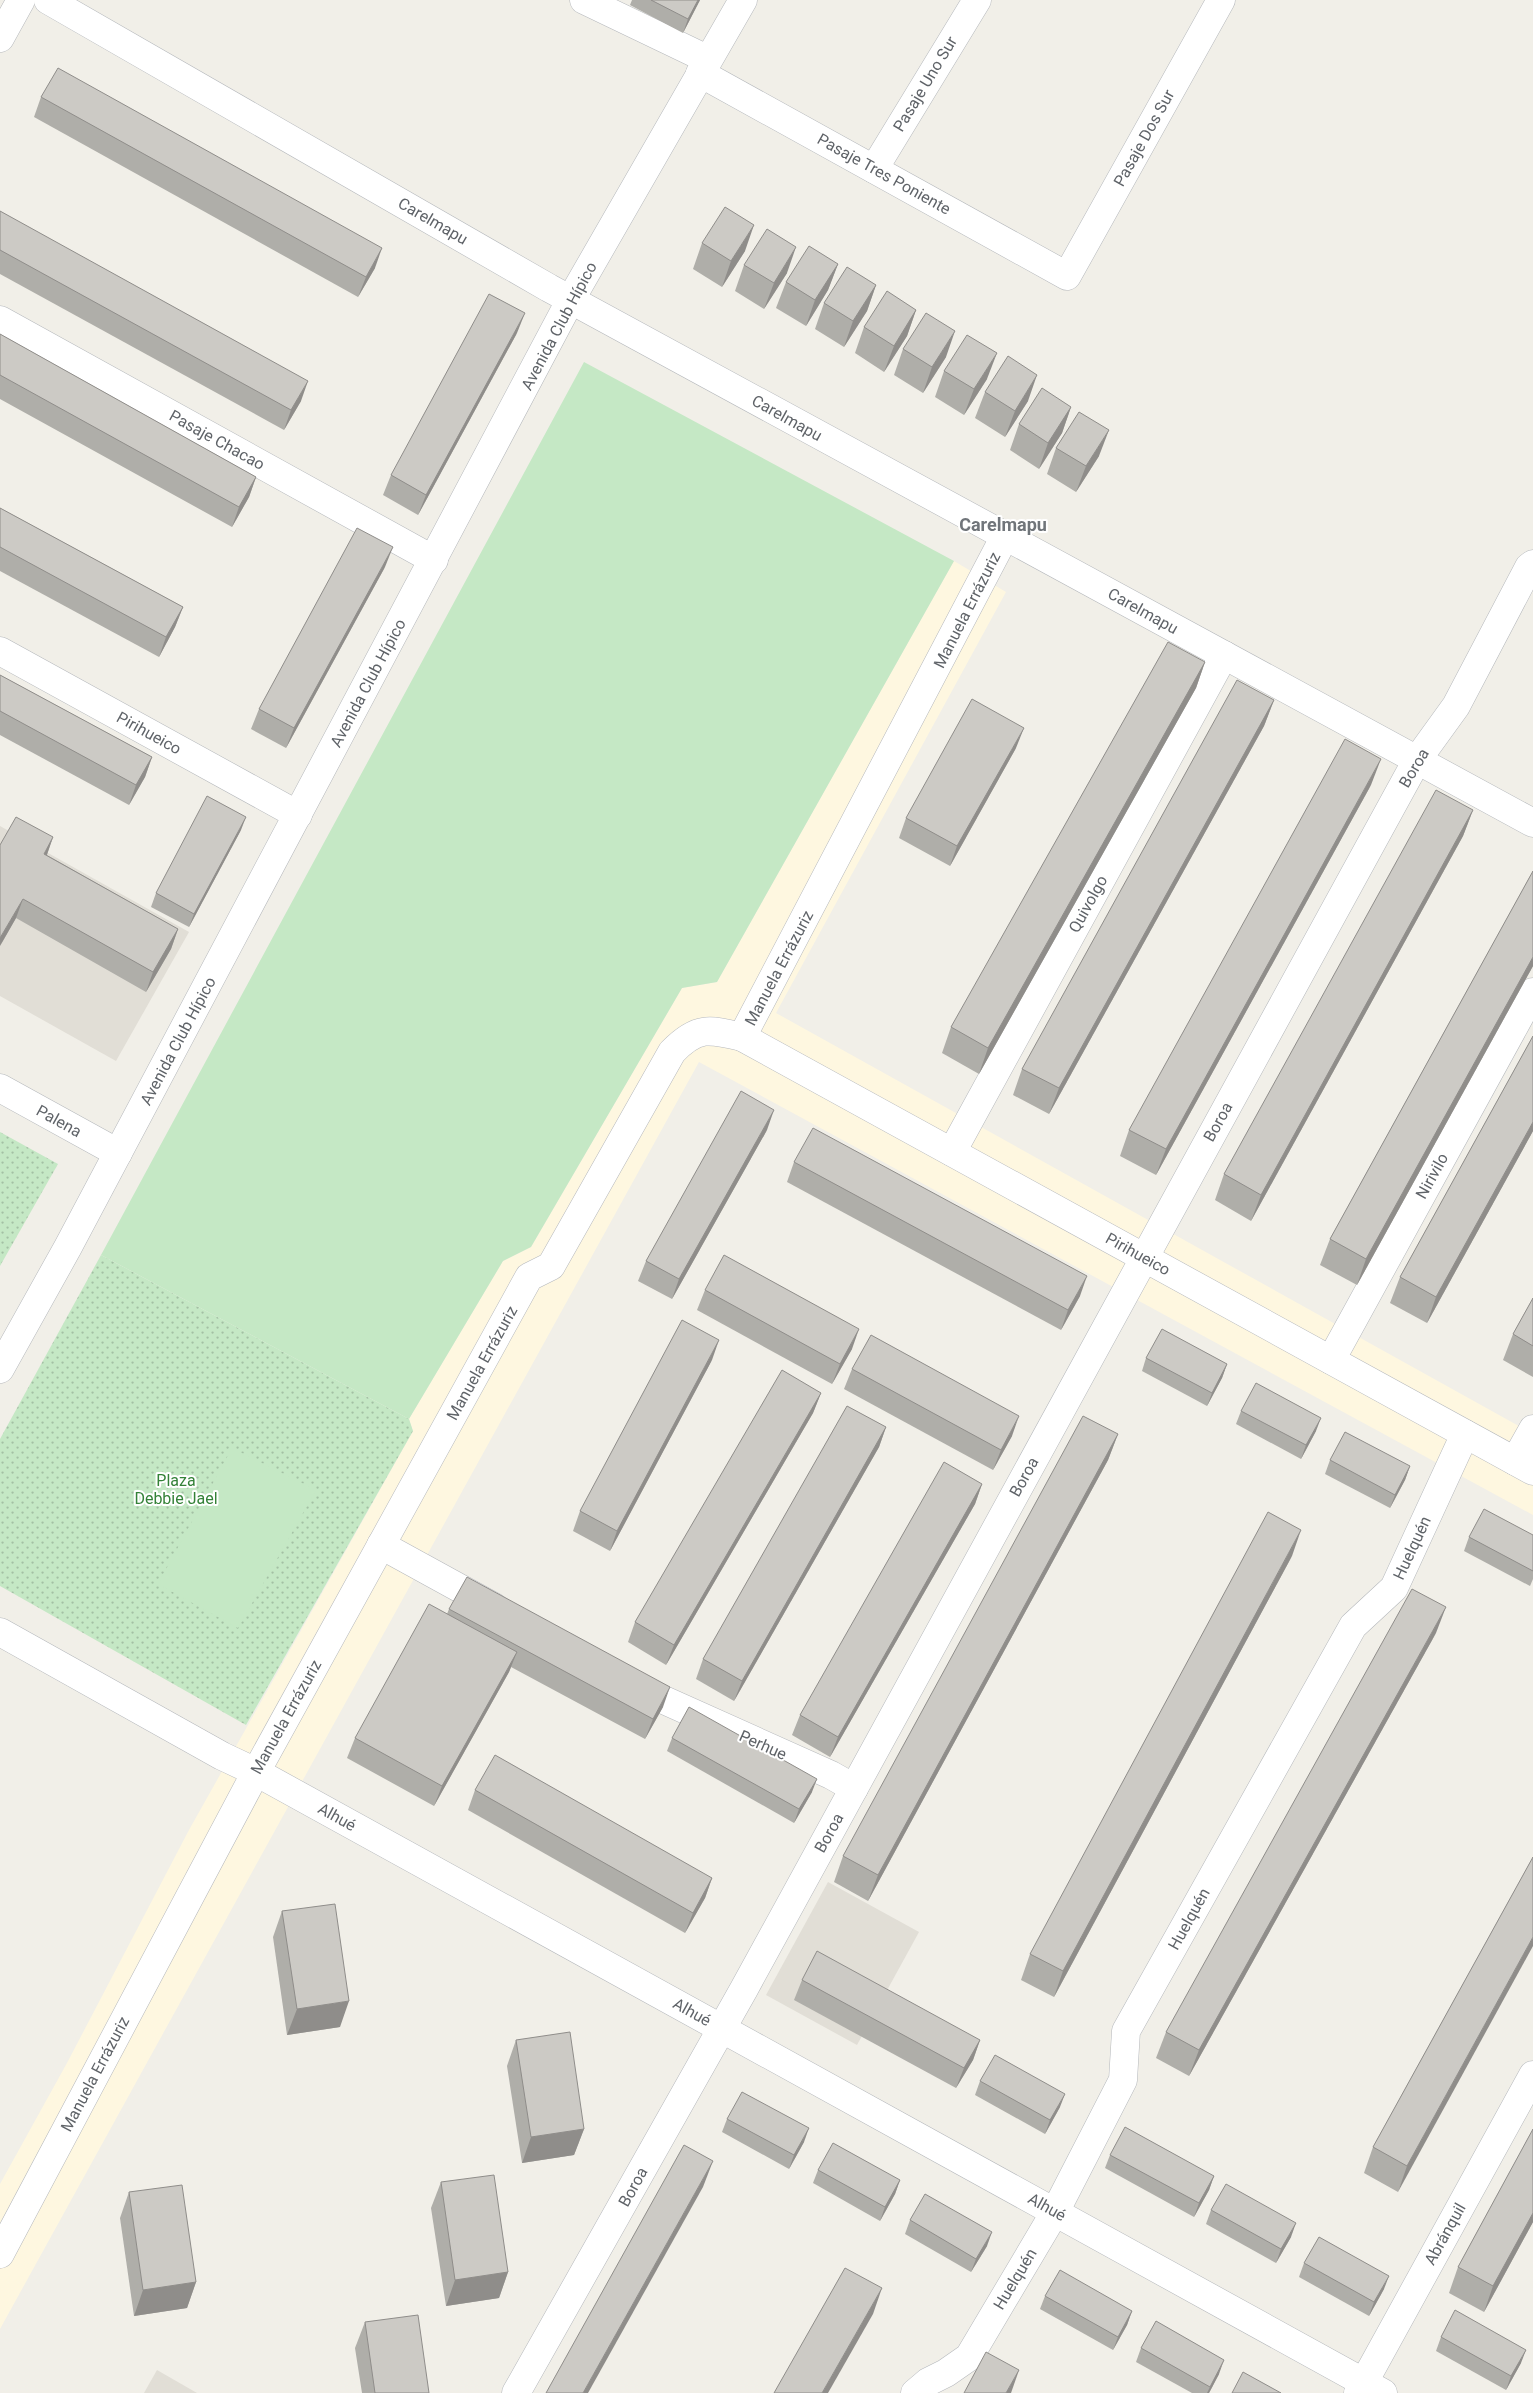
<svg xmlns="http://www.w3.org/2000/svg" width="1533" height="2393" font-family="Roboto,sans-serif">
  <defs>
    <pattern id="park-dots" width="8" height="8" patternUnits="userSpaceOnUse" patternTransform="scale(1.25)"><rect width="8" height="8" fill="#c5e8c5"/><path d="M2 2h.1M6 6h.1" fill="none" stroke="#a3c0a4" stroke-width="1.8" stroke-linecap="round"/></pattern>
  </defs>
  <rect width="100%" height="100%" fill="#f1efe8"/>
  <!-- commercial -->
  <polygon fill="#fef7e0" points="954,561 1006,592 776,1013 1533,1434 1533,1515 699,1062 0,2329 0,2184 67,2063 189,1830 413,1431 409,1419 503,1261 531,1247 682,988 717,982"/>
  <!-- education -->
  <g fill="#e1ded6">
    <polygon points="0,826 189,932 116,1061 0,996"/>
    <polygon points="828,1882 919,1932 857,2045 766,1995"/>
    <polygon points="157,2370 197,2393 144,2393"/>
  </g>
  <!-- park -->
  <g fill="url(#park-dots)">
    <polygon points="0,1132 58,1164 0,1266"/>
    <polygon points="101,1255 409,1419 413,1431 246,1725 0,1586 0,1439"/>
  </g>
  <!-- pitch -->
  <g fill="#c5e8c5">
    <polygon points="584,362 954,561 717,982 682,988 531,1247 503,1261 409,1419 101,1255"/>
    <polygon points="232,1448 316,1490 238,1628 158,1584"/>
  </g>
  <g fill="none" stroke-linecap="round" stroke-linejoin="round">
    <!-- minor casing -->
    <g stroke="#b5b8bc" stroke-width="29">
      <g id="minor">
        <polyline points="48,0 549,288 1533,823"/>
        <polyline points="584,0 707,59"/>
        <polyline points="0,38 21,0"/>
        <polyline points="700,73 1067,276 1221,0"/>
        <polyline points="874,169 977,0"/>
        <polyline points="0,320 434,560"/>
        <polyline points="0,651 298,815"/>
        <polyline points="742,1037 1005,536"/>
        <polyline points="0,1088 118,1153"/>
        <polyline points="952,1152 1224,655"/>
        <polyline points="1331,1360 1533,992"/>
        <polyline points="1515,1461 1533,1429"/>
        <polyline points="381,1545 494,1607"/>
        <polyline points="0,1632 222,1756 256,1772 1383,2393"/>
        <polyline points="632,1684 655,1696 831,1775 854,1788"/>
        <path d="M0,2254l256,-482 273,-495 22,-11 121,-214c25,-26 37,-23 70,-15l791,434"/>
        <polyline points="516,2393 744,1989 1417,760 1456,706 1529,567 1533,564"/>
        <polyline points="915,2393 928,2382 946,2373 969,2357 1055,2212 1123,2080 1126,2031 1353,1626 1394,1588 1465,1434"/>
        <polyline points="1358,2393 1533,2075"/>
      </g>
    </g>
    <!-- tertiary casing -->
    <g stroke="#b5b8bc" stroke-width="29">
      <polyline id="tertiary" points="0,1369 68,1247 571,299 743,0"/>
    </g>
    <!-- minor -->
    <use href="#minor" stroke="#fff" stroke-width="28"/>
    <!-- tertiary -->
    <use href="#tertiary" stroke="#fff" stroke-width="28"/>
  </g>
  <!-- wall -->
  <g fill="#afaea9">
    <polygon points="632,0 700,0 683,33 630,5"/>
    <polygon points="41,97 375,268 358,297 34,117"/>
    <polygon points="0,211 301,401 284,430 0,274"/>
    <polygon points="702,243 745,251 722,287 693,269"/>
    <polygon points="838,264 828,290 806,326 776,308 786,282"/>
    <polygon points="744,265 787,273 764,309 735,291"/>
    <polygon points="876,285 867,311 844,347 815,329 824,303"/>
    <polygon points="916,310 907,336 884,372 855,353 864,327"/>
    <polygon points="517,333 418,515 383,495 391,475"/>
    <polygon points="0,334 256,477 249,497 232,527 0,399"/>
    <polygon points="903,349 946,357 923,393 894,375"/>
    <polygon points="944,371 987,379 964,415 935,397"/>
    <polygon points="985,392 1028,401 1005,437 975,418"/>
    <polygon points="1071,407 1062,433 1039,469 1010,450 1019,424"/>
    <polygon points="1056,448 1099,456 1076,492 1047,474"/>
    <polygon points="0,508 183,607 175,627 159,657 0,571"/>
    <polygon points="385,567 286,748 251,729 259,709"/>
    <polygon points="1205,662 1196,688 979,1074 942,1053 951,1027"/>
    <polygon points="0,675 152,757 145,777 129,805 0,735"/>
    <polygon points="1274,700 1264,726 1049,1114 1013,1095 1022,1069"/>
    <polygon points="1016,748 950,866 899,838 906,818"/>
    <polygon points="1371,785 1156,1175 1120,1156 1129,1130"/>
    <polygon points="1473,810 1463,836 1251,1221 1215,1200 1224,1174"/>
    <polygon points="241,830 189,927 151,907 156,893"/>
    <polygon points="53,837 47,855 178,929 171,949 146,992 16,918 0,946"/>
    <polygon points="1533,871 1533,966 1357,1285 1320,1265 1330,1239"/>
    <polygon points="1533,1036 1533,1131 1427,1323 1390,1303 1400,1277"/>
    <polygon points="767,1130 672,1299 638,1281 646,1261"/>
    <polygon points="794,1162 1080,1296 1061,1330 787,1182"/>
    <polygon points="705,1290 852,1349 832,1384 697,1310"/>
    <polygon points="1533,1298 1533,1377 1503,1360 1513,1334"/>
    <polygon points="1146,1358 1227,1364 1222,1378 1207,1406 1142,1371"/>
    <polygon points="712,1360 610,1551 573,1531 580,1511"/>
    <polygon points="852,1369 1012,1436 993,1470 844,1389"/>
    <polygon points="821,1393 813,1413 666,1665 628,1642 635,1622"/>
    <polygon points="1241,1411 1316,1431 1301,1459 1236,1424"/>
    <polygon points="886,1427 879,1447 734,1701 696,1679 703,1659"/>
    <polygon points="1118,1434 1108,1460 868,1901 834,1882 843,1856"/>
    <polygon points="1330,1460 1410,1466 1405,1480 1390,1508 1325,1474"/>
    <polygon points="982,1484 975,1504 830,1757 792,1735 800,1715"/>
    <polygon points="1533,1535 1533,1579 1530,1586 1464,1551 1469,1537"/>
    <polygon points="1292,1556 1054,1997 1021,1980 1030,1954"/>
    <polygon points="449,1609 663,1707 645,1739 511,1667 509,1672 434,1806 347,1758 355,1738 447,1614"/>
    <polygon points="1436,1633 1189,2076 1156,2058 1166,2032"/>
    <polygon points="672,1738 812,1792 794,1823 667,1751"/>
    <polygon points="475,1790 712,1878 705,1898 685,1933 468,1810"/>
    <polygon points="1533,1857 1398,2192 1364,2173 1373,2147"/>
    <polygon points="282,1911 340,2027 287,2035 273,1937"/>
    <polygon points="802,1980 980,2040 973,2060 956,2088 794,2000"/>
    <polygon points="516,2040 584,2129 574,2155 522,2163 507,2066"/>
    <polygon points="980,2081 1060,2107 1045,2134 975,2095"/>
    <polygon points="727,2119 804,2142 789,2169 722,2132"/>
    <polygon points="1533,2129 1533,2222 1484,2312 1449,2293 1458,2267"/>
    <polygon points="1110,2155 1214,2176 1209,2190 1194,2217 1105,2168"/>
    <polygon points="818,2170 900,2180 895,2194 880,2221 813,2183"/>
    <polygon points="441,2182 508,2272 499,2298 446,2306 431,2208"/>
    <polygon points="129,2192 196,2282 187,2308 134,2316 120,2218"/>
    <polygon points="1211,2210 1291,2237 1276,2263 1206,2224"/>
    <polygon points="910,2220 987,2246 971,2272 905,2234"/>
    <polygon points="1304,2263 1384,2289 1369,2316 1299,2277"/>
    <polygon points="1045,2296 1132,2311 1127,2325 1113,2350 1040,2309"/>
    <polygon points="365,2322 429,2393 362,2393 355,2348"/>
    <polygon points="1441,2337 1521,2363 1506,2390 1436,2351"/>
    <polygon points="1141,2348 1219,2374 1209,2393 1192,2393 1136,2362"/>
  </g>
  <!-- shaded-wall -->
  <g fill="#8f8d8a">
    <polygon points="698,0 700,0 683,33 688,19"/>
    <polygon points="754,225 745,251 722,287 731,261"/>
    <polygon points="796,247 787,273 764,309 774,283"/>
    <polygon points="382,248 375,268 358,297 366,277"/>
    <polygon points="838,264 828,290 806,326 815,300"/>
    <polygon points="876,285 867,311 844,347 853,321"/>
    <polygon points="916,310 907,336 884,372 894,346"/>
    <polygon points="525,313 517,333 418,515 426,495"/>
    <polygon points="955,331 946,357 923,393 932,367"/>
    <polygon points="997,353 987,379 964,415 974,389"/>
    <polygon points="1037,375 1028,401 1005,437 1015,411"/>
    <polygon points="308,381 301,401 284,430 291,410"/>
    <polygon points="1071,407 1062,433 1039,469 1048,443"/>
    <polygon points="1109,430 1099,456 1076,492 1086,466"/>
    <polygon points="256,477 249,497 232,527 239,507"/>
    <polygon points="393,547 385,567 286,748 294,728"/>
    <polygon points="183,607 175,627 159,657 166,637"/>
    <polygon points="1205,662 1196,688 979,1074 988,1048"/>
    <polygon points="1274,700 1264,726 1049,1114 1059,1088"/>
    <polygon points="1024,728 1016,748 950,866 957,846"/>
    <polygon points="152,757 145,777 129,805 136,785"/>
    <polygon points="1381,759 1371,785 1156,1175 1166,1149"/>
    <polygon points="1473,810 1463,836 1251,1221 1261,1195"/>
    <polygon points="246,817 241,830 189,927 194,914"/>
    <polygon points="53,837 46,857 44,854"/>
    <polygon points="23,899 16,918 0,946 0,938"/>
    <polygon points="178,929 171,949 146,992 153,972"/>
    <polygon points="1533,957 1533,966 1357,1285 1366,1259"/>
    <polygon points="774,1110 767,1130 672,1299 679,1279"/>
    <polygon points="1533,1122 1533,1131 1427,1323 1436,1297"/>
    <polygon points="1087,1276 1080,1296 1061,1330 1068,1310"/>
    <polygon points="859,1329 852,1349 832,1384 840,1364"/>
    <polygon points="719,1340 712,1360 610,1551 617,1531"/>
    <polygon points="1227,1364 1222,1378 1207,1406 1212,1393"/>
    <polygon points="821,1393 813,1413 666,1665 674,1645"/>
    <polygon points="1019,1416 1012,1436 993,1470 1001,1450"/>
    <polygon points="1321,1418 1316,1431 1301,1459 1306,1445"/>
    <polygon points="886,1427 879,1447 734,1701 742,1681"/>
    <polygon points="1118,1434 1108,1460 868,1901 878,1875"/>
    <polygon points="1410,1466 1405,1480 1390,1508 1395,1495"/>
    <polygon points="982,1484 975,1504 830,1757 838,1737"/>
    <polygon points="1301,1530 1292,1556 1054,1997 1063,1971"/>
    <polygon points="1446,1607 1436,1633 1189,2076 1199,2050"/>
    <polygon points="517,1652 509,1672 434,1806 442,1786"/>
    <polygon points="670,1687 663,1707 645,1739 653,1719"/>
    <polygon points="817,1779 812,1792 794,1823 799,1809"/>
    <polygon points="712,1878 705,1898 685,1933 693,1913"/>
    <polygon points="1533,1937 1533,1946 1398,2192 1407,2166"/>
    <polygon points="349,2001 340,2027 287,2035 297,2009"/>
    <polygon points="980,2040 973,2060 956,2088 964,2068"/>
    <polygon points="1065,2094 1060,2107 1045,2134 1050,2120"/>
    <polygon points="809,2128 804,2142 789,2169 794,2155"/>
    <polygon points="584,2129 574,2155 522,2163 531,2137"/>
    <polygon points="713,2161 703,2187 588,2393 583,2393"/>
    <polygon points="1214,2176 1209,2190 1194,2217 1199,2203"/>
    <polygon points="900,2180 895,2194 880,2221 885,2207"/>
    <polygon points="1533,2213 1533,2222 1484,2312 1493,2286"/>
    <polygon points="1296,2223 1291,2237 1276,2263 1281,2249"/>
    <polygon points="992,2232 987,2246 971,2272 976,2259"/>
    <polygon points="508,2272 499,2298 446,2306 455,2280"/>
    <polygon points="1389,2276 1384,2289 1369,2316 1374,2302"/>
    <polygon points="196,2282 187,2308 134,2316 143,2290"/>
    <polygon points="882,2288 873,2314 828,2393 822,2393"/>
    <polygon points="1132,2311 1127,2325 1113,2350 1118,2337"/>
    <polygon points="1526,2350 1521,2363 1506,2390 1511,2376"/>
    <polygon points="1224,2360 1219,2374 1209,2393 1207,2393 1210,2387"/>
    <polygon points="1019,2370 1011,2393 1006,2393"/>
  </g>
  <!-- building -->
  <g fill="#cccac5" stroke="#8f8d8a">
    <polygon points="651,0 698,0 688,19"/>
    <polygon points="58,68 382,248 366,277 41,97"/>
    <polygon points="725,207 754,225 731,261 702,243"/>
    <polygon points="0,211 308,381 291,410 0,250"/>
    <polygon points="767,229 796,247 774,283 744,265"/>
    <polygon points="809,246 838,264 815,300 786,282"/>
    <polygon points="847,267 876,285 853,321 824,303"/>
    <polygon points="887,291 916,310 894,346 864,327"/>
    <polygon points="489,294 525,313 426,495 391,475"/>
    <polygon points="926,313 955,331 932,367 903,349"/>
    <polygon points="0,334 256,477 239,507 0,375"/>
    <polygon points="967,335 997,353 974,389 944,371"/>
    <polygon points="1008,356 1037,375 1015,411 985,392"/>
    <polygon points="1042,388 1071,407 1048,443 1019,424"/>
    <polygon points="1079,412 1109,430 1086,466 1056,448"/>
    <polygon points="0,508 183,607 166,637 0,547"/>
    <polygon points="357,528 393,547 294,728 259,709"/>
    <polygon points="1168,642 1205,662 988,1048 951,1027"/>
    <polygon points="0,675 152,757 136,785 0,711"/>
    <polygon points="1237,680 1274,700 1059,1088 1022,1069"/>
    <polygon points="972,699 1024,728 957,846 906,818"/>
    <polygon points="1345,739 1381,759 1166,1149 1129,1130"/>
    <polygon points="1436,790 1473,810 1261,1195 1224,1174"/>
    <polygon points="207,796 246,817 194,914 156,893"/>
    <polygon points="16,817 53,837 44,854 178,929 153,972 23,899 0,938 0,845"/>
    <polygon points="1533,871 1533,957 1366,1259 1330,1239"/>
    <polygon points="1533,1036 1533,1122 1436,1297 1400,1277"/>
    <polygon points="741,1091 774,1110 679,1279 646,1261"/>
    <polygon points="813,1128 1087,1276 1068,1310 794,1162"/>
    <polygon points="724,1255 859,1329 840,1364 705,1290"/>
    <polygon points="1533,1298 1533,1346 1513,1334"/>
    <polygon points="682,1320 719,1340 617,1531 580,1511"/>
    <polygon points="1162,1329 1227,1364 1212,1393 1146,1358"/>
    <polygon points="871,1335 1019,1416 1001,1450 852,1369"/>
    <polygon points="782,1370 821,1393 674,1645 635,1622"/>
    <polygon points="1256,1383 1321,1418 1306,1445 1241,1411"/>
    <polygon points="847,1406 886,1427 742,1681 703,1659"/>
    <polygon points="1083,1416 1118,1434 878,1875 843,1856"/>
    <polygon points="1345,1432 1410,1466 1395,1495 1330,1460"/>
    <polygon points="944,1462 982,1484 838,1737 800,1715"/>
    <polygon points="1484,1509 1533,1535 1533,1571 1469,1537"/>
    <polygon points="1268,1512 1301,1530 1063,1971 1030,1954"/>
    <polygon points="467,1577 670,1687 653,1719 449,1609"/>
    <polygon points="1412,1589 1446,1607 1199,2050 1166,2032"/>
    <polygon points="429,1604 517,1652 442,1786 355,1738"/>
    <polygon points="689,1707 817,1779 799,1809 672,1738"/>
    <polygon points="495,1755 712,1878 693,1913 475,1790"/>
    <polygon points="1533,1857 1533,1937 1407,2166 1373,2147"/>
    <polygon points="335,1904 349,2001 297,2009 282,1911"/>
    <polygon points="817,1951 980,2040 964,2068 802,1980"/>
    <polygon points="570,2032 584,2129 531,2137 516,2040"/>
    <polygon points="995,2055 1065,2094 1050,2120 980,2081"/>
    <polygon points="742,2092 809,2128 794,2155 727,2119"/>
    <polygon points="1125,2127 1214,2176 1199,2203 1110,2155"/>
    <polygon points="1533,2129 1533,2213 1493,2286 1458,2267"/>
    <polygon points="833,2143 900,2180 885,2207 818,2170"/>
    <polygon points="684,2145 713,2161 583,2393 546,2393"/>
    <polygon points="494,2175 508,2272 455,2280 441,2182"/>
    <polygon points="1226,2184 1296,2223 1281,2249 1211,2210"/>
    <polygon points="182,2185 196,2282 143,2290 129,2192"/>
    <polygon points="925,2194 992,2232 976,2259 910,2220"/>
    <polygon points="1319,2237 1389,2276 1374,2302 1304,2263"/>
    <polygon points="845,2268 882,2288 822,2393 774,2393"/>
    <polygon points="1060,2270 1132,2311 1118,2337 1045,2296"/>
    <polygon points="1455,2310 1526,2350 1511,2376 1441,2337"/>
    <polygon points="418,2315 429,2393 375,2393 365,2322"/>
    <polygon points="1156,2321 1224,2360 1210,2387 1141,2348"/>
    <polygon points="986,2352 1019,2370 1006,2393 964,2393"/>
    <polygon points="1243,2372 1281,2393 1232,2393"/>
  </g>
  <g text-anchor="middle" dominant-baseline="central" stroke-width="4" stroke-linejoin="round" paint-order="stroke">
    <!-- street labels -->
    <g font-size="16" fill="#5f6368" stroke="#fff">
      <text transform="translate(925 84) rotate(-59)">Pasaje Uno Sur</text>
      <text transform="translate(1144 138) rotate(-61)">Pasaje Dos Sur</text>
      <text transform="translate(884 174) rotate(29)">Pasaje Tres Poniente</text>
      <text transform="translate(433 221) rotate(30)">Carelmapu</text>
      <text transform="translate(559 326) rotate(-62)">Avenida Club Hípico</text>
      <text transform="translate(787 418) rotate(29)">Carelmapu</text>
      <text transform="translate(217 440) rotate(29)">Pasaje Chacao</text>
      <text transform="translate(967 610) rotate(-63)">Manuela Errázuriz</text>
      <text transform="translate(1143 611) rotate(29)">Carelmapu</text>
      <text transform="translate(368 683) rotate(-62)">Avenida Club Hípico</text>
      <text transform="translate(149 733) rotate(29)">Pirihueico</text>
      <text transform="translate(1414 768) rotate(-59)">Boroa</text>
      <text transform="translate(1088 904) rotate(-61)">Quivolgo</text>
      <text transform="translate(779 968) rotate(-62)">Manuela Errázuriz</text>
      <text transform="translate(178 1041) rotate(-62)">Avenida Club Hípico</text>
      <text transform="translate(59 1121) rotate(29)">Palena</text>
      <text transform="translate(1218 1122) rotate(-61)">Boroa</text>
      <text transform="translate(1432 1176) rotate(-61)">Nirivilo</text>
      <text transform="translate(1138 1254) rotate(29)">Pirihueico</text>
      <text transform="translate(482 1363) rotate(-61)">Manuela Errázuriz</text>
      <text transform="translate(1024 1477) rotate(-61)">Boroa</text>
      <text transform="translate(1412 1548) rotate(-65)">Huelquén</text>
      <text transform="translate(286 1717) rotate(-61)">Manuela Errázuriz</text>
      <text transform="translate(763 1745) rotate(24)">Perhue</text>
      <text transform="translate(337 1817) rotate(29)">Alhué</text>
      <text transform="translate(829 1833) rotate(-61)">Boroa</text>
      <text transform="translate(1189 1919) rotate(-61)">Huelquén</text>
      <text transform="translate(692 2012) rotate(29)">Alhué</text>
      <text transform="translate(95 2074) rotate(-62)">Manuela Errázuriz</text>
      <text transform="translate(633 2187) rotate(-61)">Boroa</text>
      <text transform="translate(1047 2207) rotate(29)">Alhué</text>
      <text transform="translate(1445 2234) rotate(-61)">Abránquil</text>
      <text transform="translate(1015 2279) rotate(-59)">Huelquén</text>
    </g>
    <!-- park labels -->
    <g font-size="16" fill="#348238" stroke="#fff">
      <text x="176" y="1480">Plaza<tspan x="176" dy="18">Debbie Jael</tspan></text>
    </g>
    <!-- neighbourhood labels -->
    <g font-size="18" font-weight="bold" fill="#70757a" stroke="#fff">
      <text x="1003" y="524">Carelmapu</text>
    </g>
  </g>
</svg>
